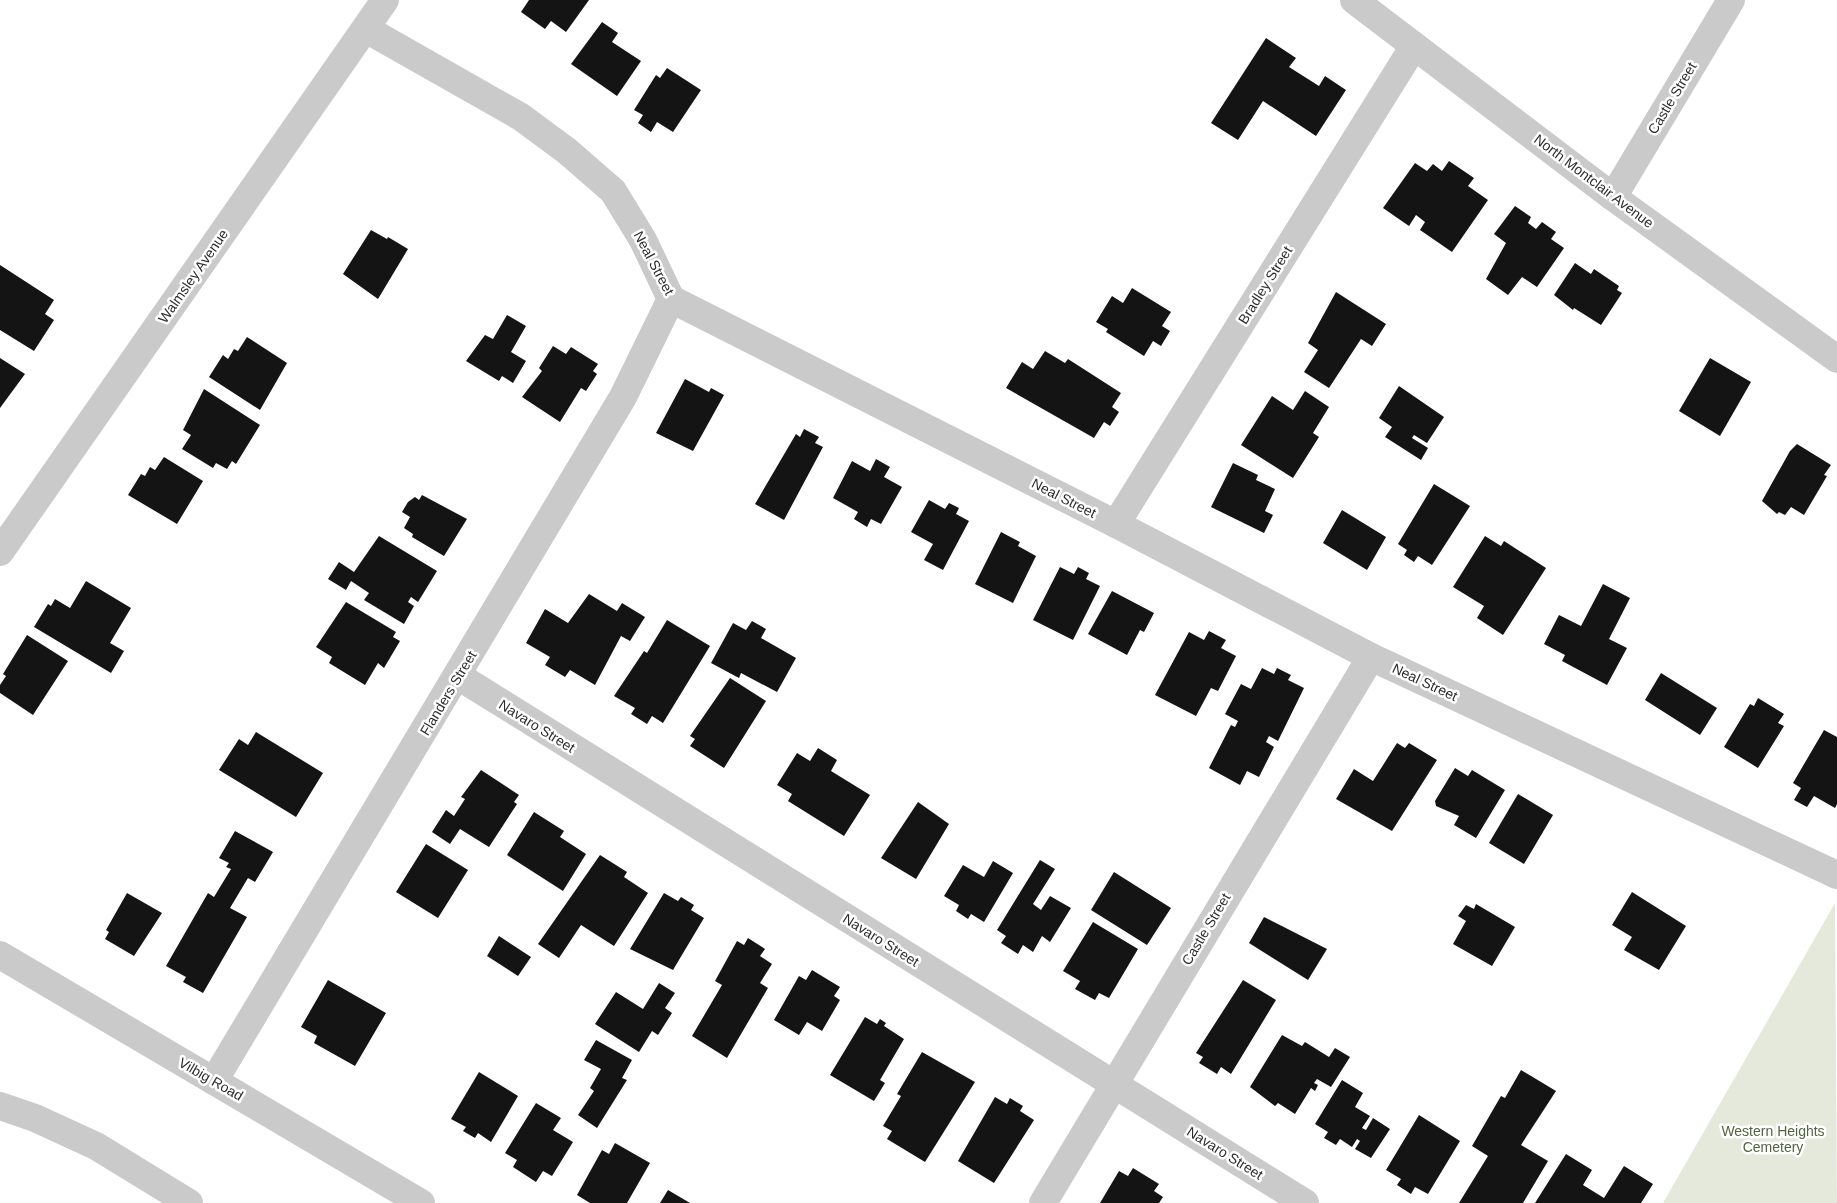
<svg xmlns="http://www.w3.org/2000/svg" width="1837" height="1203" font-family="Arial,sans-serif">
  <rect width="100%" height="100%" fill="#fff"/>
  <!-- green -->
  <polygon fill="#e4e9dc" points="1835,903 1837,1203 1663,1203"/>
  <!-- building -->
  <g fill="#141414">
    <polygon points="529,0 589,0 566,32 551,21 545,29 521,12"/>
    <polygon points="602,22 618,33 612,42 641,61 617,96 571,64"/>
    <polygon points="1266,38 1296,58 1289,67 1319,86 1325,76 1346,90 1316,136 1263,101 1238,140 1211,123"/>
    <polygon points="667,68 701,90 673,132 657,122 651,132 638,123 643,115 634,110 656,75 660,78"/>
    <polygon points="1449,161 1474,178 1468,186 1488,200 1452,252 1420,230 1425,222 1416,215 1409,226 1383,208 1415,163 1427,171 1433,164 1442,171"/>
    <polygon points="1515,206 1531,217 1528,223 1536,229 1542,222 1556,232 1551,239 1564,248 1537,287 1522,277 1508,295 1486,279 1506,243 1494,234"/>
    <polygon points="371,230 387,239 388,237 408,249 378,299 343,274"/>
    <polygon points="1575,263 1591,274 1594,269 1619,286 1617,290 1622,293 1601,325 1574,308 1573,310 1554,295"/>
    <polygon points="0,265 54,300 45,314 54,320 34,351 0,330"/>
    <polygon points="1132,288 1171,312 1162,326 1170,331 1161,346 1153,341 1144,356 1106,332 1108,329 1096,322 1112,296 1123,303"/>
    <polygon points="1336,292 1386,324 1372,346 1361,339 1329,388 1304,372 1318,350 1308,343"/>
    <polygon points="507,315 526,326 511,352 526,361 513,383 502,376 499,381 466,361 485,335 493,339"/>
    <polygon points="247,337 287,363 260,410 209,377 223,355 228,359 234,349 238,351"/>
    <polygon points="553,346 566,354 571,347 598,364 593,371 597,374 586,391 581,388 560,422 522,397 542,371 539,368"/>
    <polygon points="1045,351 1065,363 1068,359 1121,393 1112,407 1119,412 1110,426 1104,422 1094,438 1006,388 1022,362 1033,369"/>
    <polygon points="0,358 25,374 0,408"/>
    <polygon points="1710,358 1751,382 1720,436 1679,411"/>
    <polygon points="685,379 709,392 711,388 724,395 693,451 656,433"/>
    <polygon points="1399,386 1444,417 1427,443 1414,435 1412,438 1428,448 1421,460 1385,437 1392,427 1379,418"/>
    <polygon points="204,389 260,425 236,464 232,461 227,469 216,463 213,468 182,449 191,435 183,430"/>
    <polygon points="1305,391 1329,407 1313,433 1319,437 1293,478 1241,445 1272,396 1293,410"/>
    <polygon points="804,429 819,437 815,443 823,447 784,520 755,504 796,434 800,437"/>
    <polygon points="1797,444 1831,465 1824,475 1827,476 1804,515 1791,507 1785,515 1779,512 1777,514 1762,501 1790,451"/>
    <polygon points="164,457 203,481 177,524 128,495 141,474 145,476 150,467 155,470"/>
    <polygon points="876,459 890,467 884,477 902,487 881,524 871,519 867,527 854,519 858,512 833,498 852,461 870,471"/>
    <polygon points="1233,463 1258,475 1256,480 1275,489 1265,511 1273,515 1264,533 1211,507"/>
    <polygon points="1434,484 1470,506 1432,565 1418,556 1414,562 1404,555 1407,550 1398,544"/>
    <polygon points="422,495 467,519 444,556 412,537 413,534 404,528 410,517 402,512 408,502 415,497 419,500"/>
    <polygon points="929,500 945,509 949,503 959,508 956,514 969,521 943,570 924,560 933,544 911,532"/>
    <polygon points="1342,510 1386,537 1367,570 1323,543"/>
    <polygon points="1001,532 1020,542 1018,546 1036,556 1013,603 975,584"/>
    <polygon points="379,536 437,571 418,602 411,597 408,602 414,606 404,624 364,600 369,593 351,581 346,590 328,579 339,562 354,572"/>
    <polygon points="1485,536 1501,546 1504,541 1546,568 1503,635 1477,618 1484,606 1453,587"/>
    <polygon points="1060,567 1074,574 1078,567 1089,573 1086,579 1100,586 1073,640 1033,620"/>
    <polygon points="86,581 131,608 110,643 124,651 111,673 34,627 48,604 51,606 55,599 70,608"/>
    <polygon points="1603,584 1630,598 1609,639 1627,648 1607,685 1562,661 1565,655 1544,644 1559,615 1581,626"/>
    <polygon points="1112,591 1154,613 1144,632 1140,630 1127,655 1088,634"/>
    <polygon points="589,594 617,611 622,603 645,617 630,641 621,636 595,685 570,670 565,677 545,665 550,657 526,643 545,609 568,623"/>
    <polygon points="346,602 396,632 393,637 400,641 384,668 378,663 365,685 329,663 332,657 316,647"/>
    <polygon points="667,620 710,646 663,723 652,716 647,724 631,714 635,708 614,696 644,651 647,653"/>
    <polygon points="752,621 766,629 761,638 796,658 777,692 741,673 739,678 711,663 733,623 746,630"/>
    <polygon points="1209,631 1226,640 1221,648 1236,656 1218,691 1211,688 1196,716 1155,695 1189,632 1204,640"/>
    <polygon points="27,635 68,661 33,715 0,693 0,685 6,676 3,674"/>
    <polygon points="1262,668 1274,674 1277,668 1291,675 1288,680 1304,688 1278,741 1269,736 1266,742 1274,747 1259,777 1247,771 1240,785 1209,768 1231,725 1235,727 1238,721 1225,714 1241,684 1251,689"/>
    <polygon points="1661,673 1717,708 1700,735 1645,700"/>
    <polygon points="730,678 766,701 724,768 690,746 695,739 690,736"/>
    <polygon points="1758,698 1784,714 1778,723 1784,726 1758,768 1724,747 1750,704 1754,706"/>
    <polygon points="1824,730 1837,737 1837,804 1835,808 1814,796 1807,807 1794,800 1801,788 1793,783"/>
    <polygon points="256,732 323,773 296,817 219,770 239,739 248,745"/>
    <polygon points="1397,743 1405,748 1409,743 1437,760 1392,831 1336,799 1354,769 1373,781"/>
    <polygon points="818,748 837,760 831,771 870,795 844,836 788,801 792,794 777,785 797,753 810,761"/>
    <polygon points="1455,768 1468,776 1472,770 1505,790 1476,838 1454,825 1459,816 1436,806 1435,801"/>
    <polygon points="481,770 519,795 514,802 517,804 489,847 460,829 450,844 432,832 446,810 454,816 465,799 461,797"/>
    <polygon points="1518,794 1553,815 1524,864 1489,843"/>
    <polygon points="918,802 949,824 916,879 881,858"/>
    <polygon points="534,812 564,831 560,837 586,854 563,891 507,855"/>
    <polygon points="235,831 273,852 255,882 248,878 230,908 247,917 203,993 183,982 186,977 166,966 208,893 214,897 231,869 226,867 229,863 219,858"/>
    <polygon points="426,844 468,870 438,918 396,892"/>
    <polygon points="600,855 627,872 624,877 648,893 614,946 581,925 559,958 538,944"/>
    <polygon points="1040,860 1055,869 1033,904 1041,910 1050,896 1071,908 1050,942 1042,936 1033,952 1023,945 1018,954 1001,943 1006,936 997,930"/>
    <polygon points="993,861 1013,873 984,922 971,914 968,919 956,911 959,905 944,896 963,865 984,877"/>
    <polygon points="1114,872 1171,908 1147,945 1091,910"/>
    <polygon points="1632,892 1686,926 1659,970 1624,950 1632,937 1612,925"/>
    <polygon points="127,893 162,913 134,956 105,939 109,932 106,930"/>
    <polygon points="664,893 678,901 681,897 694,905 691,910 704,918 673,970 630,949"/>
    <polygon points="1476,904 1515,927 1492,966 1453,944 1466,921 1458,916 1466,905 1474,909"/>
    <polygon points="1264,917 1327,949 1308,980 1249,943"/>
    <polygon points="1093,922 1138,949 1109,998 1099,993 1095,1000 1075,989 1080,981 1063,971"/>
    <polygon points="499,936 531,957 518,976 487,956"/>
    <polygon points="748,938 765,949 760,956 772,964 760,983 768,988 727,1058 692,1036 722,985 715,981 737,941 744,945"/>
    <polygon points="812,970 840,987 834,996 840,1000 822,1031 807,1022 799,1035 774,1020 799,976 806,980"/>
    <polygon points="328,980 386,1013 355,1066 314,1043 317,1036 301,1027"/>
    <polygon points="1243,980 1276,1000 1231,1074 1221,1067 1217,1074 1199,1063 1203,1057 1196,1053"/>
    <polygon points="659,983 675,993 665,1008 672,1013 658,1035 652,1031 639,1052 595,1024 616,992 643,1009"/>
    <polygon points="865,1017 877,1024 880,1019 886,1023 884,1026 904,1039 880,1080 885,1083 874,1101 830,1075"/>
    <polygon points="1282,1035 1302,1046 1305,1042 1329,1057 1335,1048 1350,1057 1331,1087 1317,1079 1314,1083 1318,1085 1315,1091 1311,1088 1295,1114 1278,1103 1275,1106 1250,1087"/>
    <polygon points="596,1040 632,1060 622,1078 627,1080 597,1128 578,1115 594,1091 590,1088 601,1069 584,1060"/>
    <polygon points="922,1052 975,1082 925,1162 887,1139 892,1131 883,1126 901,1096 897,1094"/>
    <polygon points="1521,1070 1556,1091 1521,1145 1548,1161 1523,1203 1459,1203 1488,1156 1472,1146 1501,1096 1505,1098"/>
    <polygon points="479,1072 518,1096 491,1142 478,1133 475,1138 463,1131 466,1127 451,1119"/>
    <polygon points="1342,1080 1363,1093 1355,1107 1370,1116 1362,1128 1366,1130 1373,1118 1390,1129 1371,1158 1355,1149 1360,1141 1357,1139 1352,1147 1340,1139 1336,1145 1324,1138 1328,1132 1315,1124"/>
    <polygon points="995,1097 1007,1104 1010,1098 1023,1106 1020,1111 1034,1120 994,1183 958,1161"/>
    <polygon points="536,1103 561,1118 553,1130 573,1142 552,1176 543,1171 536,1182 513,1167 517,1160 505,1153"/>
    <polygon points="1419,1115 1460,1141 1428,1194 1415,1187 1411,1194 1397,1185 1401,1179 1386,1170"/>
    <polygon points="615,1143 650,1163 627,1203 590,1203 577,1195 602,1150 609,1154"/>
    <polygon points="1566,1154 1592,1170 1583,1185 1604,1198 1624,1166 1653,1184 1641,1203 1535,1203"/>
    <polygon points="1133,1168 1159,1184 1154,1191 1163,1197 1159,1203 1100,1203 1119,1171 1128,1176"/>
    <polygon points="668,1190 690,1203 660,1203"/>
  </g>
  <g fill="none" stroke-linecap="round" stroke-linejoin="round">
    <!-- minor -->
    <g stroke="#cacaca" stroke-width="28">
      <polyline points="1354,0 1613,197 1837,359"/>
      <polyline points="366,29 521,117 567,151 613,191 643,240 671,299 1116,524 1371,657 1837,875"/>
      <polyline points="1613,197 1731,0"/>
      <polyline points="1116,524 1414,46"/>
      <polyline points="0,552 385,0"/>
      <polyline points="458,676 1305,1203"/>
      <polyline points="0,955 421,1203"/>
      <polyline points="214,1081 623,397 671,299"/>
      <polyline points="0,1106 35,1118 96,1146 189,1203"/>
      <polyline points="1043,1203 1371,657"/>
    </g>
  </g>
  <g text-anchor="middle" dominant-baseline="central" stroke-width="5" stroke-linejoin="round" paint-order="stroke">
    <!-- street labels -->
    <g font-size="14" fill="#2d2d2d" stroke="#fff">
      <text transform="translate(1672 98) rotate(-59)">Castle Street</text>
      <text transform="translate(1594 181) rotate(37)">North Montclair Avenue</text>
      <text transform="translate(654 263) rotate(62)">Neal Street</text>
      <text transform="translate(193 276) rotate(-55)">Walmsley Avenue</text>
      <text transform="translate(1265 285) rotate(-58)">Bradley Street</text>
      <text transform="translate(1064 498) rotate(27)">Neal Street</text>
      <text transform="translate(1425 682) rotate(25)">Neal Street</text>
      <text transform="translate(448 693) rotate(-59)">Flanders Street</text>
      <text transform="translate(537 726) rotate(32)">Navaro Street</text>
      <text transform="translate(1206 929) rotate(-59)">Castle Street</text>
      <text transform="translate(881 940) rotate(32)">Navaro Street</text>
      <text transform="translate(211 1079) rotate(30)">Vilbig Road</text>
      <text transform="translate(1225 1153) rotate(32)">Navaro Street</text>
    </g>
    <!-- park labels -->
    <g font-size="14" fill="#546340" stroke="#fff">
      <text x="1773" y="1131">Western Heights<tspan x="1773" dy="16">Cemetery</tspan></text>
    </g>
  </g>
</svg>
